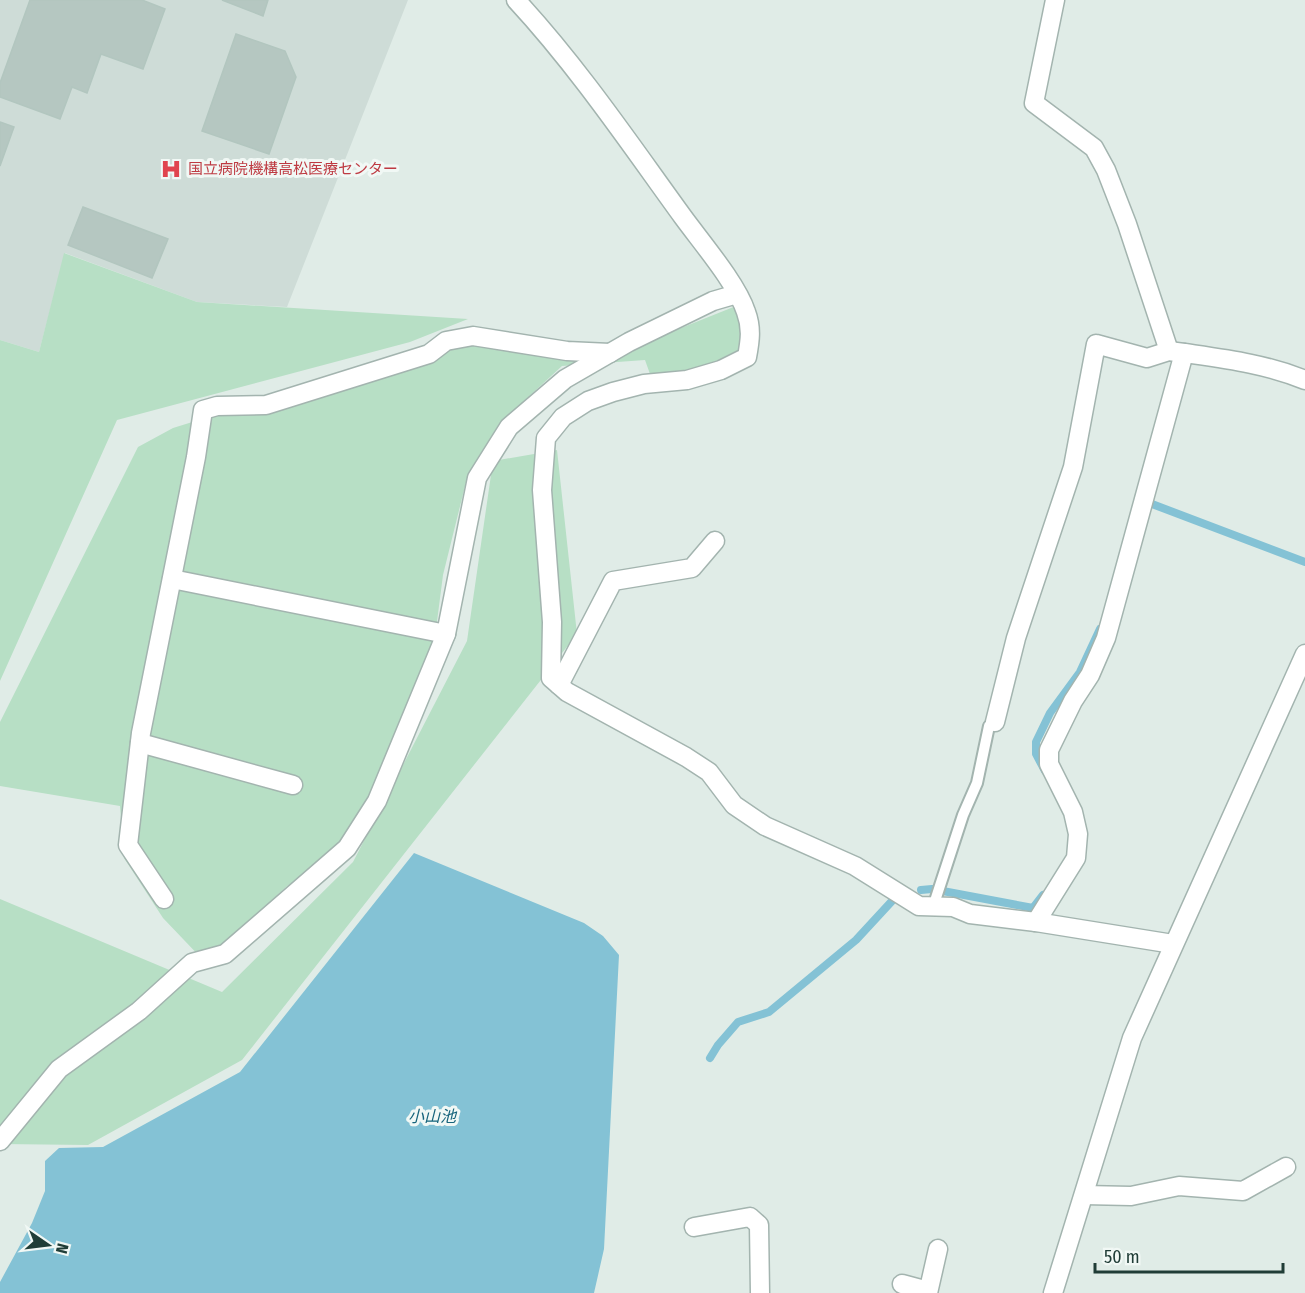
<svg xmlns="http://www.w3.org/2000/svg" width="1305" height="1293" font-family="'Fira Sans Condensed','Noto Sans JP',sans-serif">
  <rect width="100%" height="100%" fill="#e0ece7"/>
  <!-- built -->
  <polygon fill="#cedcd7" points="0,0 408,0 287,307 197,302 65,253 39,352 0,340"/>
  <!-- green -->
  <g fill="#b7dfc5">
    <polygon points="64,253 197,302 468,319 410,342 117,420 0,681 0,340 39,352"/>
    <polygon points="736,306 744,327 740,357 689,377 650,374 645,360 562,366 499,424 468,474 443,575 435,637 372,798 345,843 286,887 205,962 163,918 124,858 120,806 0,786 0,722 138,447 173,428 215,415 473,343 562,359 646,342"/>
    <polygon points="557,450 577,634 242,1060 88,1145 0,1144 0,899 222,992 353,862 467,641 493,461"/>
  </g>
  <!-- water -->
  <polygon fill="#84c2d5" points="414,853 584,923 603,936 619,955 604,1249 594,1293 0,1293 0,1282 32,1223 45,1191 45,1161 59,1148 103,1147 240,1072"/>
  <g fill="none" stroke-linecap="round" stroke-linejoin="round">
    <!-- stream -->
    <g stroke="#84c2d5" stroke-width="8">
      <polyline points="1152,504 1305,562"/>
      <polyline points="1045,771 1036,754 1036,742 1050,713 1080,672 1100,629"/>
      <polyline points="921,890 932,889 1033,908 1043,895"/>
      <polyline points="710,1058 718,1045 738,1022 769,1012 856,940 892,901"/>
    </g>
  </g>
  <!-- building -->
  <g fill="#b5c7c1" stroke="#b2c6bf" stroke-width="1.5">
    <polygon points="30,0 142,0 165,9 143,69 101,54 87,93 72,87 60,119 0,97 0,83"/>
    <polygon points="222,0 268,0 263,16"/>
    <polygon points="236,34 285,51 296,77 269,154 202,131"/>
    <polygon points="0,122 14,127 0,166"/>
    <polygon points="83,207 168,239 152,278 68,245"/>
  </g>
  <g fill="none" stroke-linecap="round" stroke-linejoin="round">
    <!-- lane casing -->
    <g stroke="#a3b4af" stroke-width="14">
      <polyline id="lane" points="933,907 963,815 977,783 989,726 995,722"/>
    </g>
    <!-- street casing -->
    <g stroke="#a3b4af" stroke-width="21">
      <g id="street">
        <path d="M516,0c62,67 114,144 167,217 19,26 54,67 63,95 6,16 4,29 1,45l-26,13 -34,10 -43,4 -31,8 -25,9 -25,16 -17,21 -4,52 10,132 -1,56 16,14 119,65 23,15 25,33 31,21 90,40 64,40 34,1 17,7 66,8 137,22"/>
        <polyline points="1055,0 1034,103 1094,148 1106,170 1127,224 1169,351"/>
        <polyline points="172,579 446,634"/>
        <polyline points="559,685 613,581 692,568 715,541"/>
        <polyline points="995,722 1016,638 1073,467 1096,344 1147,358 1169,351 1184,353"/>
        <polyline points="140,743 293,785"/>
        <polyline points="164,899 128,845 141,733 196,457 203,410 217,406 266,405 429,354 446,341 473,336 567,351 610,353"/>
        <path d="M1036,922l40,-64 2,-24 -5,-22 -24,-48v-14l24,-49 17,-26 16,-37 78,-285c41,6 82,11 121,27"/>
        <polyline points="0,1141 59,1069 139,1011 192,963 225,954 347,848 377,801 446,634 477,478 509,427 565,379 629,342 713,301 737,294"/>
        <polyline points="1084,1195 1131,1196 1179,1186 1243,1191 1286,1167"/>
        <polyline points="694,1227 750,1217 759,1225 760,1293"/>
        <polyline points="902,1284 928,1291"/>
        <polyline points="928,1293 938,1249"/>
        <polyline points="1053,1293 1132,1038 1305,654"/>
      </g>
    </g>
    <!-- lane -->
    <use href="#lane" stroke="#fff" stroke-width="10"/>
    <!-- street -->
    <use href="#street" stroke="#fff" stroke-width="18"/>
  </g>
  <!-- icons -->
  <defs>
    <g id="hospital-bare" transform="scale(1.62)"><path d="M-5-5h3v3.5h4V-5h3V5h-3V1.5h-4V5h-3Z" fill="#e0444e" stroke="#f1f8f5" stroke-width="2.5" paint-order="stroke"/></g>
  </defs>
  <g fill-rule="evenodd">
    <use href="#hospital-bare" x="171" y="169"/>
  </g>
  <g text-anchor="middle" dominant-baseline="central" stroke-width="6" stroke-linejoin="round" paint-order="stroke">
    <!-- health labels -->
    <g font-size="15" fill="#be3a42" stroke="#f1f8f5" text-anchor="start">
      <text x="188" y="169">国立病院機構高松医療センター</text>
    </g>
    <!-- water labels -->
    <g font-size="16" font-style="italic" fill="#16647c" stroke="#f1f8f5">
      <text x="432" y="1116">小山池</text>
    </g>
  </g>
  <!-- north arrow -->
  <g transform="translate(48 1245) rotate(104)" stroke="#f1f8f5" stroke-width="4.5" paint-order="stroke">
  <path d="M0-4.5L10 22L0 15L-10 22Z" fill="#203d37"/>
  <text y="-9" font-size="16" font-weight="bold" text-anchor="middle" fill="#203d37">N</text>
  </g>
  <!-- scale -->
  <path d="M1095 1263v9h188v-9" fill="none" stroke="#203d37" stroke-width="3"/>
  <text x="1104" y="1263" font-size="18" fill="#203d37" stroke="#f1f8f5" stroke-width="4.5" paint-order="stroke">50 m</text>
</svg>
